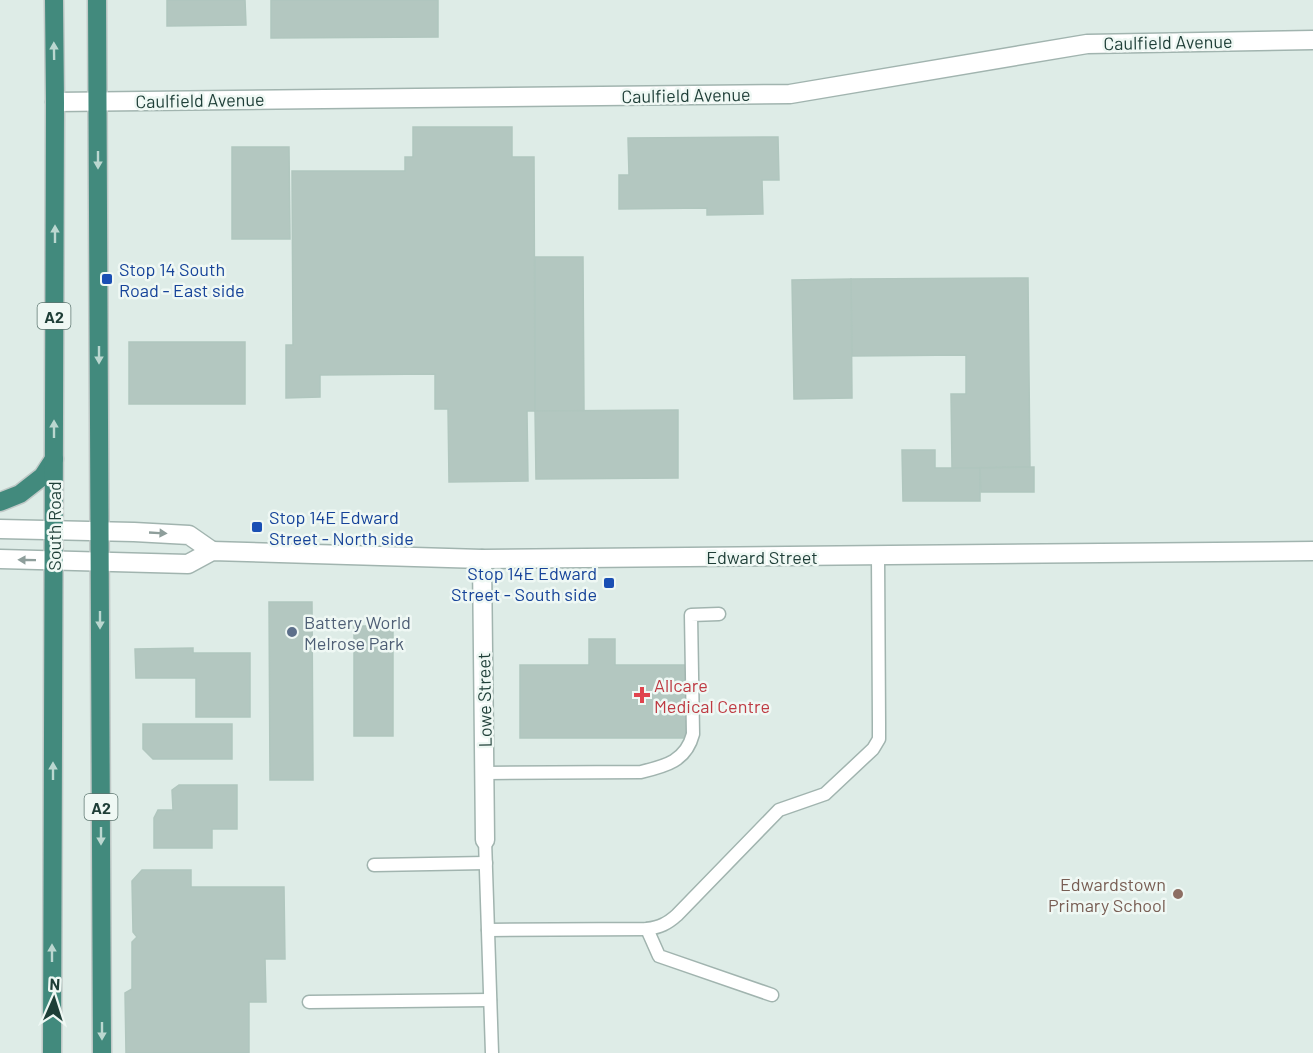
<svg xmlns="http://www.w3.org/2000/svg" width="1313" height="1053" font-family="Barlow,sans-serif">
  <rect width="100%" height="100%" fill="#deece7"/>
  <!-- building -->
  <g fill="#b3c7c0" stroke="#b0c6be" stroke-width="1.5">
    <polygon points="167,0 245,0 246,25 167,26"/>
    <polygon points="271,0 438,0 438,37 271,38"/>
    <polygon points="413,127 512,127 512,157 534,157 535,411 527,411 528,481 449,482 448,409 435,409 435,374 320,375 320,397 286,398 286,345 293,345 292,171 405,171 405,157 413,157"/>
    <polygon points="778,137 779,180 762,180 763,214 707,215 707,208 619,209 619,175 629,175 628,138"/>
    <polygon points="232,147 289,147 290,239 232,239"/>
    <polygon points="535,257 583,257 584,411 535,411"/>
    <polygon points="1028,278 1030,467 952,468 951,394 966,394 966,355 852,356 851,279"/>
    <polygon points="851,279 852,398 794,399 792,280"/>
    <rect x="129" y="342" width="116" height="62"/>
    <polygon points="678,410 678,478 536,479 535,411"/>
    <polygon points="902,450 935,450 935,468 980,468 980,501 903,501"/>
    <polygon points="1034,467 1034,492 981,492 980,468"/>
    <polygon points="269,602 312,602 313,780 270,780"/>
    <rect x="354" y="626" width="39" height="110"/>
    <polygon points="589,639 615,639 615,665 686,665 686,738 520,738 520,665 589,665"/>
    <polygon points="193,648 193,653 250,653 250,717 196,717 196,678 136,678 135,649"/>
    <polygon points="143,724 232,724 232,759 153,759 143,749"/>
    <polygon points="179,785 237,785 237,829 212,829 212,848 154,848 154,818 158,810 173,810 172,790"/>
    <polygon points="142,870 191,870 191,887 284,887 285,959 265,959 266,1002 249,1002 249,1053 126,1053 125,993 132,989 132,942 137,937 133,932 132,881"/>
  </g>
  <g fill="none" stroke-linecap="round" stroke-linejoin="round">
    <!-- service casing -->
    <g stroke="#a1b4af" stroke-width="15">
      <g id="service">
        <path d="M485,773l156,-1c25,-6 45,-11 52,-38l-2,-119 28,-1"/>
        <polyline points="485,840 492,1053"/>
        <polyline points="374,865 486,863"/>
        <polyline points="647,929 659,956 772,995"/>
        <path d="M488,930l159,-1c13,-2 20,-5 30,-14l102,-105 46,-16 48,-45 6,-10v-15l-1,-168"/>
        <polyline points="309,1002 490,1000"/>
      </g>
    </g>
    <!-- minor casing -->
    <g stroke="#a1b4af" stroke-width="21">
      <g id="minor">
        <polyline points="55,102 790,94 1087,44 1313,40"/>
        <polyline points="482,559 485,840"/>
      </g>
    </g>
    <!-- tertiary casing -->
    <g stroke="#a1b4af" stroke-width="21">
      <g id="tertiary">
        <polyline points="0,529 134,532 189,535 212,551"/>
        <polyline points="0,559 188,564 212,551 482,559 1313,551"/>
      </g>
    </g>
    <!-- trunk casing -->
    <g stroke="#c0c9c7" stroke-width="21">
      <g id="trunk">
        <polyline points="97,0 102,1053"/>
        <polyline points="0,502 20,494 43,476 54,459"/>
        <polyline points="52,1053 55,102 54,0"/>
      </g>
    </g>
    <!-- service -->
    <use href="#service" stroke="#fff" stroke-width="12"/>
    <!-- minor -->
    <use href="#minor" stroke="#fff" stroke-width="18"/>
    <!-- tertiary -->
    <use href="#tertiary" stroke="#fff" stroke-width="18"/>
    <!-- trunk -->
    <use href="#trunk" stroke="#428a7d" stroke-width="18"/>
  </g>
  <!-- one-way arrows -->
  <defs><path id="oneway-solid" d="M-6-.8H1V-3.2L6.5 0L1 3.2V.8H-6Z" transform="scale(1.5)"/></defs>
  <g fill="#bbd7d0">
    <use href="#oneway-solid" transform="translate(54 51) rotate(-91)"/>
    <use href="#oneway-solid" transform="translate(98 160) rotate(90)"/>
    <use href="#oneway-solid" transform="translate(55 234) rotate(-90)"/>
    <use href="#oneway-solid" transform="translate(99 355) rotate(90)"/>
    <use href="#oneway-solid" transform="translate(54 429) rotate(-90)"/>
    <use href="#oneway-solid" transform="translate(100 620) rotate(90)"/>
    <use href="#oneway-solid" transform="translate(53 771) rotate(-90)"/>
    <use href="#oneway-solid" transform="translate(101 836) rotate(90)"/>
    <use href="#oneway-solid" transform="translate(52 953) rotate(-90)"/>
    <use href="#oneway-solid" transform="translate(102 1031) rotate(90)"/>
  </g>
  <g fill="#8e9e9b">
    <use href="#oneway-solid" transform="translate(158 533) rotate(3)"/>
    <use href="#oneway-solid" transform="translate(27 560) rotate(-179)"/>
  </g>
  <!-- markers -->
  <g fill="#1a4fb4" stroke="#eff8f4" stroke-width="2">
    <rect x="101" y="273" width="12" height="12" rx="3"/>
    <rect x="251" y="521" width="12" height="12" rx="3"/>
    <rect x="603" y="577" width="12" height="12" rx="3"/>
  </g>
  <circle fill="#5c6f8a" stroke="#eff8f4" stroke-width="2" cx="292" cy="632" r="6"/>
  <path fill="#e0444e" stroke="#eff8f4" stroke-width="2" d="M639 686h6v6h6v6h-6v6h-6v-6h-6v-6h6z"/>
  <circle fill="#8d6e63" stroke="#eff8f4" stroke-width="2" cx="1178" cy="894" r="6"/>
  <g text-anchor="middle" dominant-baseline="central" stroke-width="5" stroke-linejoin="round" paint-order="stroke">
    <!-- shield labels -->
    <g fill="#eff8f4" stroke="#5d7670" stroke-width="1.5">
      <rect x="37.5" y="303" width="33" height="26" rx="4.5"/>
      <rect x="84.5" y="794" width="33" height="26" rx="4.5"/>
    </g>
    <g font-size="16" font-weight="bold" fill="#1e3e37">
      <text x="54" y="316">A2</text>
      <text x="101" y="807">A2</text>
    </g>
    <!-- street labels -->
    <g font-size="18" fill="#1e3e37" stroke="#eff8f4">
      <text transform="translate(1168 42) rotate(-1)">Caulfield Avenue</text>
      <text transform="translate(686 95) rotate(-1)">Caulfield Avenue</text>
      <text transform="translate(200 100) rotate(-1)">Caulfield Avenue</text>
      <text transform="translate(54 526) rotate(-90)">South Road</text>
      <text x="762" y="557">Edward Street</text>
      <text transform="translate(484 700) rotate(-91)">Lowe Street</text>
    </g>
    <!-- transit labels -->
    <g font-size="18" fill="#164399" stroke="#eff8f4" text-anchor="start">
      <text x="119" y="269">Stop 14 South<tspan x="119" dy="21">Road - East side</tspan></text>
      <text x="269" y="517">Stop 14E Edward<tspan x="269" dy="21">Street - North side</tspan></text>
      <text x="597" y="573" text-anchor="end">Stop 14E Edward<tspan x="597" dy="21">Street - South side</tspan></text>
    </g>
    <!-- service labels -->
    <g font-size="18" fill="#4e5e75" stroke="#eff8f4" text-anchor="start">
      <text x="304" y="622">Battery World<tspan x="304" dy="21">Melrose Park</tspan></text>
    </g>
    <!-- health labels -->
    <g font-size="18" fill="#be3a42" stroke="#eff8f4" text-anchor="start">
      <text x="654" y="685">Allcare<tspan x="654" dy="21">Medical Centre</tspan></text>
    </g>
    <!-- education labels -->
    <g font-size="18" fill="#785e54" stroke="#eff8f4" text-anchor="end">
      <text x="1166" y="884">Edwardstown<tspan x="1166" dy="21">Primary School</tspan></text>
    </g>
  </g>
  <!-- north arrow -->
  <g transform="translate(54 999) rotate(3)" stroke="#eff8f4" stroke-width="4.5" paint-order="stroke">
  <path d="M0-4.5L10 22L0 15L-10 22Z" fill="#1e3e37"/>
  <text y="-9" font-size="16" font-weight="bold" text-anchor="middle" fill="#1e3e37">N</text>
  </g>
</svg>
